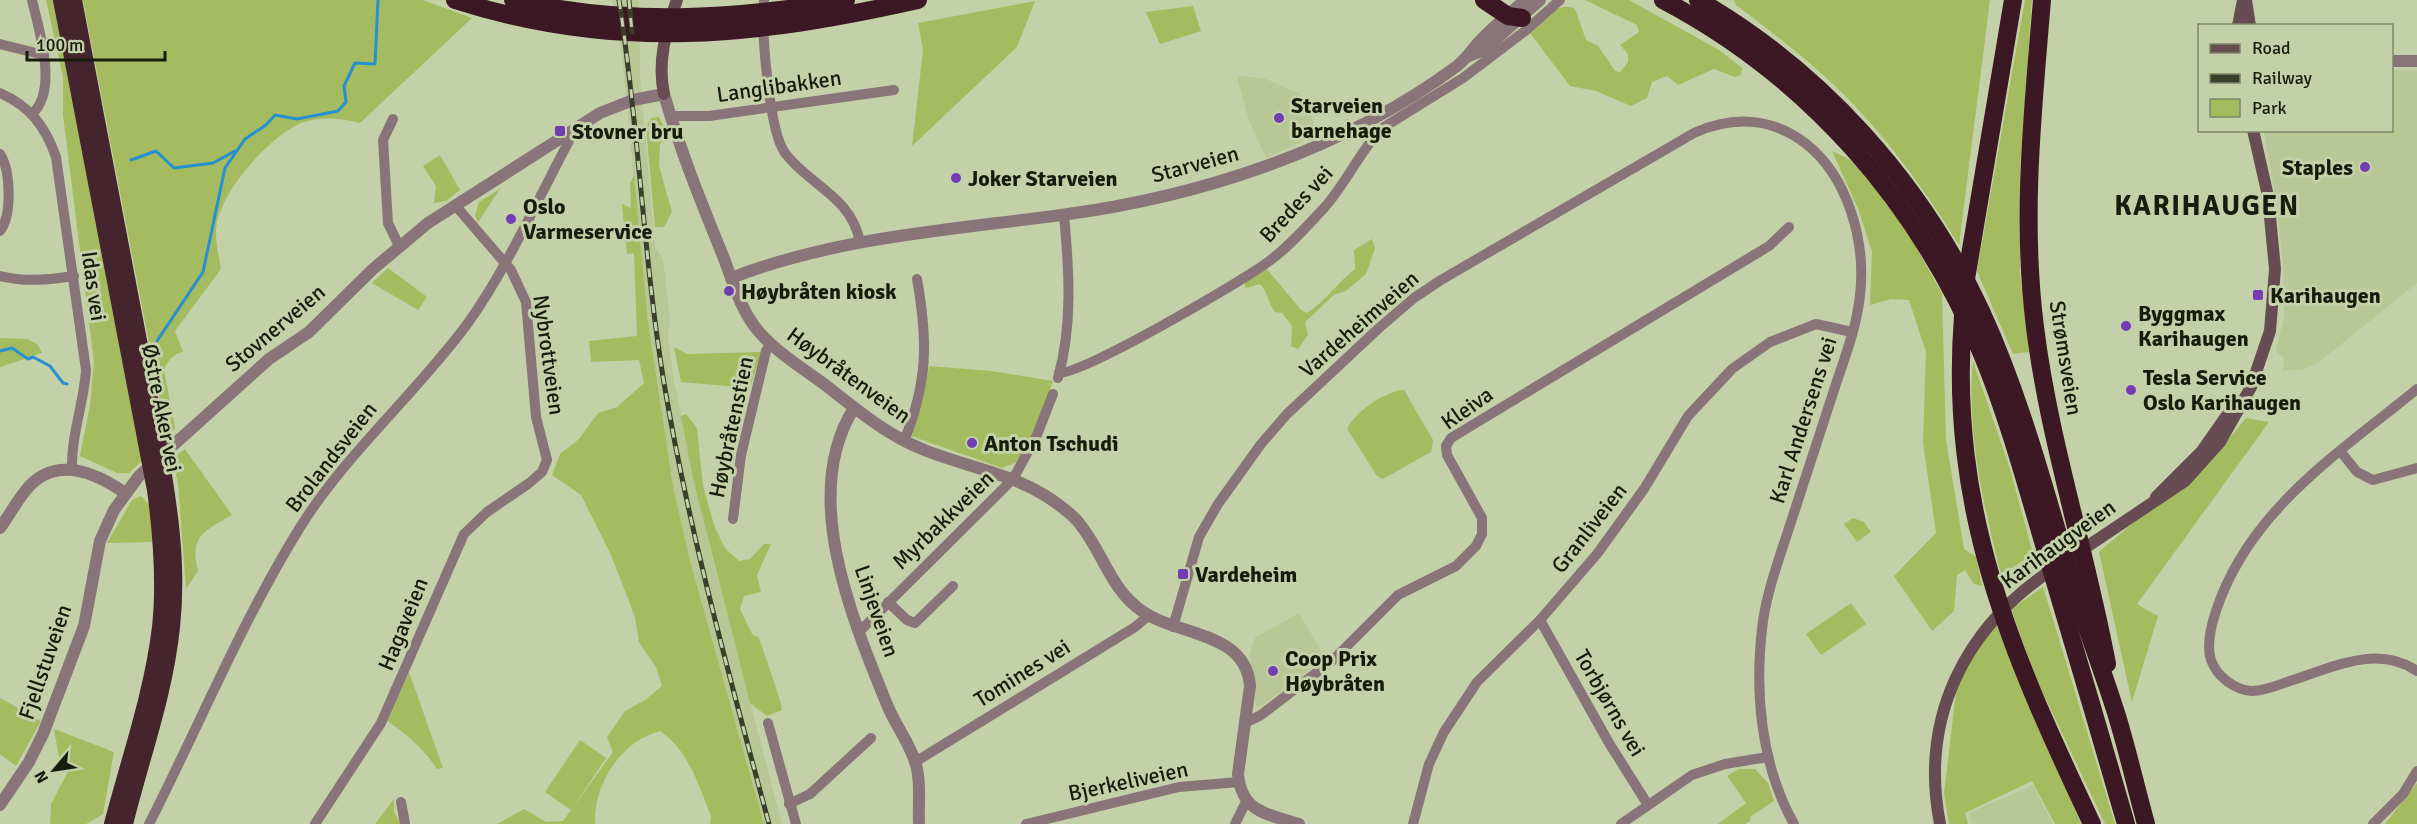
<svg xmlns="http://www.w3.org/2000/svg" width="2417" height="824" font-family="Signika,sans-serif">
  <rect width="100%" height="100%" fill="#c4d0a7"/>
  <!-- built -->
  <g fill="#b9c696">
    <polygon points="612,0 639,0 640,75 655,247 663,259 670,319 668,336 674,381 711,553 782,824 764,824 690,561 673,486 648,322 622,56"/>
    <polygon points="2392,70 2417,70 2417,283 2319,362 2304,369 2283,371 2284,358 2276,351 2284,316 2283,263 2277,207 2264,131 2392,130"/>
    <polygon points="1242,76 1266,79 1300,94 1319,134 1266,158 1249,121 1237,77"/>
    <polygon points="1299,613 1325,658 1263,705 1256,707 1249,656 1255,638"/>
    <polygon points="2033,785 2053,824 1972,824 1969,813"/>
  </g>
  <!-- green -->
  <g fill="#a5bb5f">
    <polygon points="46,0 55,0 143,460 129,473 117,473 80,456 90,405 94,362 63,115 63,77"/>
    <path d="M83,0h340l49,18 -112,105c-19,-5 -40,-7 -59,0 -33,14 -85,73 -85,109 0,12 3,25 5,37l-46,62 8,21c-8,1 -17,10 -19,18l11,58 -8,8z"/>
    <path d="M1585,0h44l90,50 23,18 -1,7 -6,2 -21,-8 -36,16 -11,-9 -15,6 -5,16 -16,8 -35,-15 -26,-5 -40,-53c13,-12 27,-33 45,-24l11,31 12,6 17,25 5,1 8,-10v-8l-8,-9 19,-13 -2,-7z"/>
    <path d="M1734,0h256l-31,245c-35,-57 -78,-116 -127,-162 -30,-28 -63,-53 -96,-78z"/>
    <polygon points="2025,0 2032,0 2020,169 2020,274 2029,352 2013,354 1977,271"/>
    <polygon points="1035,1 1017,47 912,146 923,50 918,23"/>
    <polygon points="1193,6 1201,31 1160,44 1146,12"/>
    <polygon points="659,117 667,134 660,144 659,166 672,212 664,227 655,227 646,127 651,118"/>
    <polygon points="1832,151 1849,159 1898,213 1942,294 1946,440 1964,549 1976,557 1982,586 1974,584 1965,570 1957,575 1954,611 1932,631 1894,576 1936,533 1923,443 1926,352 1909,300 1891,299 1870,305 1872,252 1859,211"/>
    <polygon points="440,155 460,190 446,201 434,203 436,186 423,166"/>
    <path d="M634,175l14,147 25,164 17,75 74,263h-54l1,-8c-13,-32 -22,-65 -51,-85 -39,10 -67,54 -65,93h-98l27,-15 22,13 17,-1 8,-11 -26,-18 35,-52 26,18 -34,51 41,-57 -6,-15 18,-26 20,-11 17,-14 -6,-19 -17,-25 -4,-25 -24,-62 -30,-60 -29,-20 8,-21 19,-15 19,-26 19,-6 27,-24 -5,-23 -48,2 -2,-21 48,-5 -3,-83 -7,1 -5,-50 9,4 -1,-24z"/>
    <polygon points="500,189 478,222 475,215 479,202"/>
    <path d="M1372,239l3,9 -9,26 -20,17 -11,3 -30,28 3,13 -10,14 -7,-3 1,-20 -10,-13 -7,-1c-7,-9 -7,-20 -15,-28l-14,4 -2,-7 22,-13 35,42 6,3c19,-12 30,-30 48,-44l-1,-19z"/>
    <polygon points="388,268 427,297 418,310 372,283"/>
    <polygon points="0,338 27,339 37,344 42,353 0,367"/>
    <polygon points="674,347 687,354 761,352 750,388 681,382"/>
    <path d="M1973,361l37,108 23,85 -32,21c-17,-70 -35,-142 -28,-214z"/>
    <polygon points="929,366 991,371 1053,381 1038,423 1017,462 1002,468 911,436 923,400"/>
    <path d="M1404,390l29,50 -2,12 -48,27 -6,-3 -30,-47c8,-17 38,-38 57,-39z"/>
    <path d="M686,414l11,14 6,58 12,42 10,20 14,13 11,-2 14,-15h7l-14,31 4,17 -17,4 -4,13 12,25 7,4c4,12 24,67 23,72l-15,6 -17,-13 -56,-220 -13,-67z"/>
    <polygon points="2246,418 2269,422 2137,604 2158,616 2132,702 2099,552 2224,445"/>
    <path d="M185,449l47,66c-27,16 -43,20 -34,56l-12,18 -8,-106 -6,-24z"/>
    <polygon points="141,496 149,505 153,542 107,543 132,500"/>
    <polygon points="1853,518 1864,522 1871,532 1857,542 1844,524"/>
    <polygon points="2043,587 2052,616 2115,824 2105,824 2036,678 2011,609"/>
    <polygon points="1851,603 1866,624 1821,655 1806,634"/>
    <polygon points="1995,622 2081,824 2055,824 2032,781 1965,813 1968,824 1949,824 1944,794 1957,683"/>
    <path d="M409,672l34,96 -6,1c-13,-20 -30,-35 -50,-48z"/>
    <polygon points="0,698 41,721 16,766 0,754"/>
    <polygon points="54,729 114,752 103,814 86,824 50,824 51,804 71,766 59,758"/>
    <polygon points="1739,769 1755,769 1768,783 1774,801 1751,816 1750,821 1745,824 1718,824 1746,803 1727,776"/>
    <polygon points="2417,783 2417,824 2385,824"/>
    <polygon points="394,799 394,812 401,824 375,824"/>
  </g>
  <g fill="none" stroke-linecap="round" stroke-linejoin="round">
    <!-- stream -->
    <g stroke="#2691d0" stroke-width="3">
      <polyline points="131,160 156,151 174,168 213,163 235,151"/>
      <polyline points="157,341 203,272 225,168 245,139 266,125 275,115 297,119 338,111 346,102 344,86 355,63 375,64 378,0"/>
      <polyline points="0,351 12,348 28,359 33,357 50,366 63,383 67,384"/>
    </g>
    <!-- minor -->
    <g stroke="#887479" stroke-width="10">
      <path d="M32,0c7,30 26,89 1,113"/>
      <path d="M764,0c-3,30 5,131 21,153 26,34 66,43 75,89"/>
      <polyline points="0,44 44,55"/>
      <path d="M0,93c30,13 45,33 56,64l30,213c-2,33 -15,65 -14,99"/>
      <polyline points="670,116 709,116 894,90"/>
      <polyline points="393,119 383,140 388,223 399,246"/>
      <path d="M0,154c11,17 12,62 0,77"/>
      <path d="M0,276c26,6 47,4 74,0"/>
      <path d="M1059,373c26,0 182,-91 209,-111 21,-15 39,-36 56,-54 22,-24 38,-61 60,-81l79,-49 62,-47 35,-31"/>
      <path d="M1058,378c15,-53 11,-109 6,-163"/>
      <path d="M2417,389c-78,64 -168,121 -201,222 -5,15 -10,34 -5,49 6,17 24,30 41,31 12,0 24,-5 35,-9 43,-13 89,-39 130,-11"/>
      <path d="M904,441c24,-59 24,-100 13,-162"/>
      <polyline points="2341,452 2357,472 2373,480 2417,468"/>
      <polyline points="733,519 741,455 766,351 771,344"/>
      <polyline points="888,602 907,620 915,623 953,586"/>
      <polyline points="1540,620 1609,743 1648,805"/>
      <path d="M1173,627l26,-90 19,-33 43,-60 26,-30 92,-86 35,-30 27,-18 253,-147c38,-17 77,-16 111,10 44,34 61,100 55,152 -3,31 -15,62 -25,92 -15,46 -30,92 -45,138 -10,31 -22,63 -27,96 -9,68 -3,142 31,203"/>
      <polyline points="860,631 1013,479 1037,435 1053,394"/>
      <polyline points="1247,722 1261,715 1333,660 1398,595 1456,566 1476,546 1482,534 1482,518 1447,455 1446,446 1451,438 1769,246 1789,227"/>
      <polyline points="768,723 796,824"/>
      <polyline points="915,762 1135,627 1148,616"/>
      <polyline points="401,802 405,824"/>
      <polyline points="789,804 810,794 871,738"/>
      <path d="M149,824c50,-98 92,-201 150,-295 47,-76 116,-134 169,-206 39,-55 69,-122 101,-182l-3,-8"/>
      <polyline points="315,824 381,723 464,534 487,512 528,484 542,472 547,460 536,417 526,302 511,270 455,205"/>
      <polyline points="1026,824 1179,787 1239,782"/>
      <polyline points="1235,824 1247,800"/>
      <polyline points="1413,824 1429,764 1444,732 1477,682 1540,620 1597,554 1644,489 1688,416 1732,369 1770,342 1816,324 1852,332"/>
      <polyline points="1621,824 1692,775 1725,764 1768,757"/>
      <polyline points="2373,824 2403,794 2417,771"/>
    </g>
    <!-- tertiary -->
    <g stroke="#887479" stroke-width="12">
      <polyline points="1469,56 1484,50 1540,0"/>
      <polyline points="2392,61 2417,61"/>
      <path d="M731,278c106,-41 219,-48 330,-63 138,-18 283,-65 396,-149 9,-7 14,-15 21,-23 14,-16 32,-29 47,-43"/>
      <path d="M854,408c-55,87 -1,213 34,299 8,19 25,41 29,62 4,17 1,37 2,55"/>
      <path d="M0,528c9,-12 16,-26 26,-38 28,-35 69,-18 99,3"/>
      <path d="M0,805l29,-43 14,-28 41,-108 16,-85 14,-31 25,-34 130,-117 40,-27 64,-63 55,-46 172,-110 33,-13 31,-6c16,56 37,108 59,162 10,26 18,56 37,77 18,20 42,35 64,51 31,24 61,50 98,65 43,18 91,24 130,51 10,7 20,14 27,23 24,29 31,66 63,88 35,25 104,20 108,75l-12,88c4,40 31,40 61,50"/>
    </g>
    <!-- secondary -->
    <g stroke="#674c53" stroke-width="12">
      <polyline points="2246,0 2250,26"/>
      <polyline points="2238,26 2243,0"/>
      <path d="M664,94c-7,-32 2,-64 13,-94"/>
      <polyline points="2156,497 2202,451 2232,408"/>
      <polyline points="2076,554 2185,481 2220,442 2251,387 2270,331 2275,269 2268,196 2253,130"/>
      <path d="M1940,824c-21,-108 26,-199 116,-257"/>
    </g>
    <!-- trunk -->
    <g stroke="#45242e" stroke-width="16">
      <path d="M61,0l94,490c6,45 10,91 5,137 -8,67 -31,132 -48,197"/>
      <path d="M74,0l84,440c11,62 21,124 14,187 -7,68 -31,132 -47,197"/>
    </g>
    <!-- motorway -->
    <g stroke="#3b1823" stroke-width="18">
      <path d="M455,0c161,52 302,36 463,0"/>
      <path d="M513,0c112,26 221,20 333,0"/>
      <polyline points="1484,0 1508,16 1522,18"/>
      <path d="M1663,0c146,77 255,202 319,354 27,65 45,134 65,201 27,90 53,179 79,269"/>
      <path d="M1698,0c123,71 223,182 283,311 40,87 64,180 91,271 14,46 31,89 45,134 11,36 19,72 29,108"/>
      <path d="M2042,0c-9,109 -21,217 -7,327 14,114 51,224 72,337"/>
      <polyline points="1965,285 2013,0"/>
      <path d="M1963,316c-15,195 48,336 129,508"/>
    </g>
    <!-- rail casing -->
    <g stroke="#393f2b" stroke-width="5">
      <g id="rail">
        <path d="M619,0c20,127 24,256 45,383 25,149 66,295 105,441"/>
        <polyline points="629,0 632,32"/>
      </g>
    </g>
    <!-- rail -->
    <use href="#rail" stroke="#c4d0a7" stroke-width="3" stroke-dasharray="9" stroke-linecap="butt"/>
  </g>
  <!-- markers -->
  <g fill="#723cb3" stroke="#c4d0a7" stroke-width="2">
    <circle cx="1279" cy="118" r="6"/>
    <rect x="554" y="125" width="12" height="12" rx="3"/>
    <circle cx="2365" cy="167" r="6"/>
    <circle cx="956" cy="178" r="6"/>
    <circle cx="511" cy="219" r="6"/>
    <circle cx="729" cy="291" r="6"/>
    <rect x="2252" y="289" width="12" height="12" rx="3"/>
    <circle cx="2126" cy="326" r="6"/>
    <circle cx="2131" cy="390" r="6"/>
    <circle cx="972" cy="443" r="6"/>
    <rect x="1177" y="568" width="12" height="12" rx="3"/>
    <circle cx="1273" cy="671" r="6"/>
  </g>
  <g text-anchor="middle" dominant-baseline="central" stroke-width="6" stroke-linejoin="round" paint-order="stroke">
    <!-- street labels -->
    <g font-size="22" fill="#181c0d" stroke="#c4d0a7">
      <text transform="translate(779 86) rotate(-8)">Langlibakken</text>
      <text transform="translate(1195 164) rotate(-15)">Starveien</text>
      <text transform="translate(1296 204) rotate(-47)">Bredes vei</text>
      <text transform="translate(94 286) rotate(82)">Idas vei</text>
      <text transform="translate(1359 324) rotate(-41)">Vardeheimveien</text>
      <text transform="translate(275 328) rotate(-40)">Stovnerveien</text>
      <text transform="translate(549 355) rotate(82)">Nybrottveien</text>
      <text transform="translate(2066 358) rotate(81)">Strømsveien</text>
      <text transform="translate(849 375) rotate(36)">Høybråtenveien</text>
      <text transform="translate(162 408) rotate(79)">Østre Aker vei</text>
      <text transform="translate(1467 408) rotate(-35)">Kleiva</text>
      <text transform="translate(1803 420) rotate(-72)">Karl Andersens vei</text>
      <text transform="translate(731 427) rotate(-78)">Høybråtenstien</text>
      <text transform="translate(331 457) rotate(-52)">Brolandsveien</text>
      <text transform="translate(943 520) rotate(-44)">Myrbakkveien</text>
      <text transform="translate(1589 528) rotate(-52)">Granliveien</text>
      <text transform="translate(2058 544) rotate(-36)">Karihaugveien</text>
      <text transform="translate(877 611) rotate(71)">Linjeveien</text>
      <text transform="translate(403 624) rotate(-68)">Hagaveien</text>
      <text transform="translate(45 662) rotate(-71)">Fjellstuveien</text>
      <text transform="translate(1022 673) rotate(-32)">Tomines vei</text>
      <text transform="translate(1610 703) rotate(60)">Torbjørns vei</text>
      <text transform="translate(1128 781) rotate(-12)">Bjerkeliveien</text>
    </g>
    <!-- poi labels -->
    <g font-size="22" font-weight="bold" fill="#181c0d" stroke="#c4d0a7" text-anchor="start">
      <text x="1291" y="105">Starveien<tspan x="1291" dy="25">barnehage</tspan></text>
      <text x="572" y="131">Stovner bru</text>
      <text x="2353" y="167" text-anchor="end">Staples</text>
      <text x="968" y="178">Joker Starveien</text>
      <text x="523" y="206">Oslo<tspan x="523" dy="25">Varmeservice</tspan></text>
      <text x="741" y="291">Høybråten kiosk</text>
      <text x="2270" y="295">Karihaugen</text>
      <text x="2138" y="313">Byggmax<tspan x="2138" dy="25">Karihaugen</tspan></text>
      <text x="2143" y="377">Tesla Service<tspan x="2143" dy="25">Oslo Karihaugen</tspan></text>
      <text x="984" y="443">Anton Tschudi</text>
      <text x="1195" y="574">Vardeheim</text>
      <text x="1285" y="658">Coop Prix<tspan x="1285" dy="25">Høybråten</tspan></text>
    </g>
    <!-- district labels -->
    <g font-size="28" font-weight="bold" letter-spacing="1.5" fill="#181c0d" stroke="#c4d0a7">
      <text x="2207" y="206">KARIHAUGEN</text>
    </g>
  </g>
  <!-- legend -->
  <rect x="2198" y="24" width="195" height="108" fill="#c4d0a7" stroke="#7f8869" stroke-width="1.5"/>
  <rect x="2210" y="44" width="30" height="9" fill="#674c53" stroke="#7f8869" stroke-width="1.5"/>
  <text x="2252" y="54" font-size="18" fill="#181c0d">Road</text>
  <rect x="2210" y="74" width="30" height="9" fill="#393f2b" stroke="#7f8869" stroke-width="1.5"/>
  <text x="2252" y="84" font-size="18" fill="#181c0d">Railway</text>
  <rect x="2210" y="99" width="30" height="18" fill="#a5bb5f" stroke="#7f8869" stroke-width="1.5"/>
  <text x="2252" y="114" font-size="18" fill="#181c0d">Park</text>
  <!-- north arrow -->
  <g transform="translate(54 770) rotate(241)" stroke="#c4d0a7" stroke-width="4.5" paint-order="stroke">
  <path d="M0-4.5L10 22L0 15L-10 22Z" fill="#181c0d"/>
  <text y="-9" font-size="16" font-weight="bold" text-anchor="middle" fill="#181c0d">N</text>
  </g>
  <!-- scale -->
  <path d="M27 51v9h138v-9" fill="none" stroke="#181c0d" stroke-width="3"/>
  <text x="36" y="51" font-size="18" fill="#181c0d" stroke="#c4d0a7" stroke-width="4.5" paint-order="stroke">100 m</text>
</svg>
